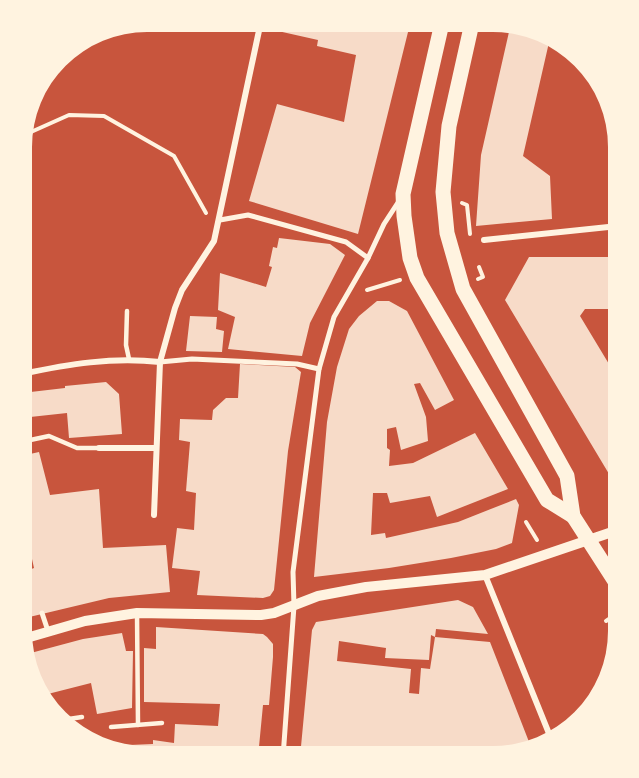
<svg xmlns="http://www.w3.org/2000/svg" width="639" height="778" font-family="Quicksand,sans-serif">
  <rect width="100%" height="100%" fill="#c8553d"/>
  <!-- building -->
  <g fill="#f7dbc8">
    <polygon points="511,23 550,38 523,156 550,176 552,219 476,226 481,155"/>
    <polygon points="410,24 358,234 249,201 277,104 344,122 356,55 317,46 318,40 269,29 269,25"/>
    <polygon points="279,238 330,244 345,255 310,323 302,356 228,349 235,317 218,310 220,273 266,287 272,267 269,266 273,247 277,248"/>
    <polygon points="529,257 609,257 610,309 585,309 580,316 618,379 618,489 505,300"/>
    <polygon points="377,301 389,301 407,311 454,400 435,410 420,383 414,384 426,417 428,441 401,450 396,427 387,429 387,448 390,450 389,466 413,463 475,433 508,489 437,517 430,496 390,503 387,493 373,493 371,535 385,533 386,538 458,522 516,499 519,505 512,543 496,549 451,558 389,568 314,577 327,422 337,367 349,329 359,316"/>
    <polygon points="190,316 217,317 216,329 224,331 222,352 186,351"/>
    <polygon points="240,364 295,367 301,372 288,451 274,590 270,596 263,598 197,595 200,571 172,568 177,528 194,530 196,493 186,491 190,442 179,440 180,419 212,420 213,410 226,398 238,398"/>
    <polygon points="106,382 119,394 122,434 69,438 67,413 21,418 22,393 65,388 65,386"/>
    <polygon points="39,452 50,495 99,489 103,548 166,545 170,592 109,598 21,619 21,573 34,568 32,559 21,560 21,456"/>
    <polygon points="458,600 473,607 488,634 436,629 435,637 431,635 429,660 385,658 386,648 339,641 337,661 411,669 409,693 419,694 421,668 430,669 435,637 490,642 531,747 500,757 300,757 312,630 316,622"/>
    <polygon points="156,627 263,634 267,637 273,644 273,657 269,705 263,705 258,757 138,757 106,746 153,744 153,740 174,743 175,724 218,726 220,704 144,702 144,648 156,649"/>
    <polygon points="122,633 126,651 133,651 132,708 97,714 91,683 40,696 38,694 27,654 83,639"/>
  </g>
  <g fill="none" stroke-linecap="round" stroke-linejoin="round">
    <!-- path -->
    <g stroke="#fff3e0" stroke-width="4">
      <polyline points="22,136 69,115 104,116 174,156 206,213"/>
      <polyline points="462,203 467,205 470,234"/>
      <polyline points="478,279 483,277 479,267"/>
      <polyline points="367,290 400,280"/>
      <polyline points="526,522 537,540"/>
      <polyline points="606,621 618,613"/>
    </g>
    <!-- service -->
    <g stroke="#fff3e0" stroke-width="4.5">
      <polyline points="610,226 618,318"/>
      <polyline points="127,311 126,345 129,359"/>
      <polyline points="21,442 49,436 77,448 99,448"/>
      <polyline points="137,613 138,725"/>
      <polyline points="62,720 82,717"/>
      <polyline points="111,727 162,723"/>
    </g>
    <!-- pedestrian -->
    <g stroke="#fff3e0" stroke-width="5">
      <polyline points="220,220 248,215 346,242 368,258"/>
      <polyline points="160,362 192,359 297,364 319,369"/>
      <polyline points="21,565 23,564 25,571"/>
      <polyline points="42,613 48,631"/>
      <polyline points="283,757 294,606 293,572 319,369 334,317 368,258 384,224 399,201"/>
    </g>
    <!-- minor -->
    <g stroke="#fff3e0" stroke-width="6">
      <polyline points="484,240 618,226"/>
      <path d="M22,374c47,-10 89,-17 138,-12"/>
      <polyline points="99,448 155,448"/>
      <polyline points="154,515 160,362 175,308 182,290 214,241 260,26"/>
      <polyline points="485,575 552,741"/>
    </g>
    <!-- tertiary -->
    <polyline stroke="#fff3e0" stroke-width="10" points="23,639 85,621 137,613 261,615 274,613 318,596 366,587 485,575 618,530"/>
    <!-- primary -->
    <g stroke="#fff3e0" stroke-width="15">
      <polyline points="442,23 403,194 404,216 410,258 417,278 547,500 573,516"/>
      <polyline points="472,23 449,126 443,192 447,233 463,289 567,476 573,516 618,586"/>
    </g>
  </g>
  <!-- crop -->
  <path d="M0 0H639V778H0ZM147 32H493A115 115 0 0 1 608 147V631A115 115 0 0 1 493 746H147A115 115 0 0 1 32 631V147A115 115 0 0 1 147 32Z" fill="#fff3e0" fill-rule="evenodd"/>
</svg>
